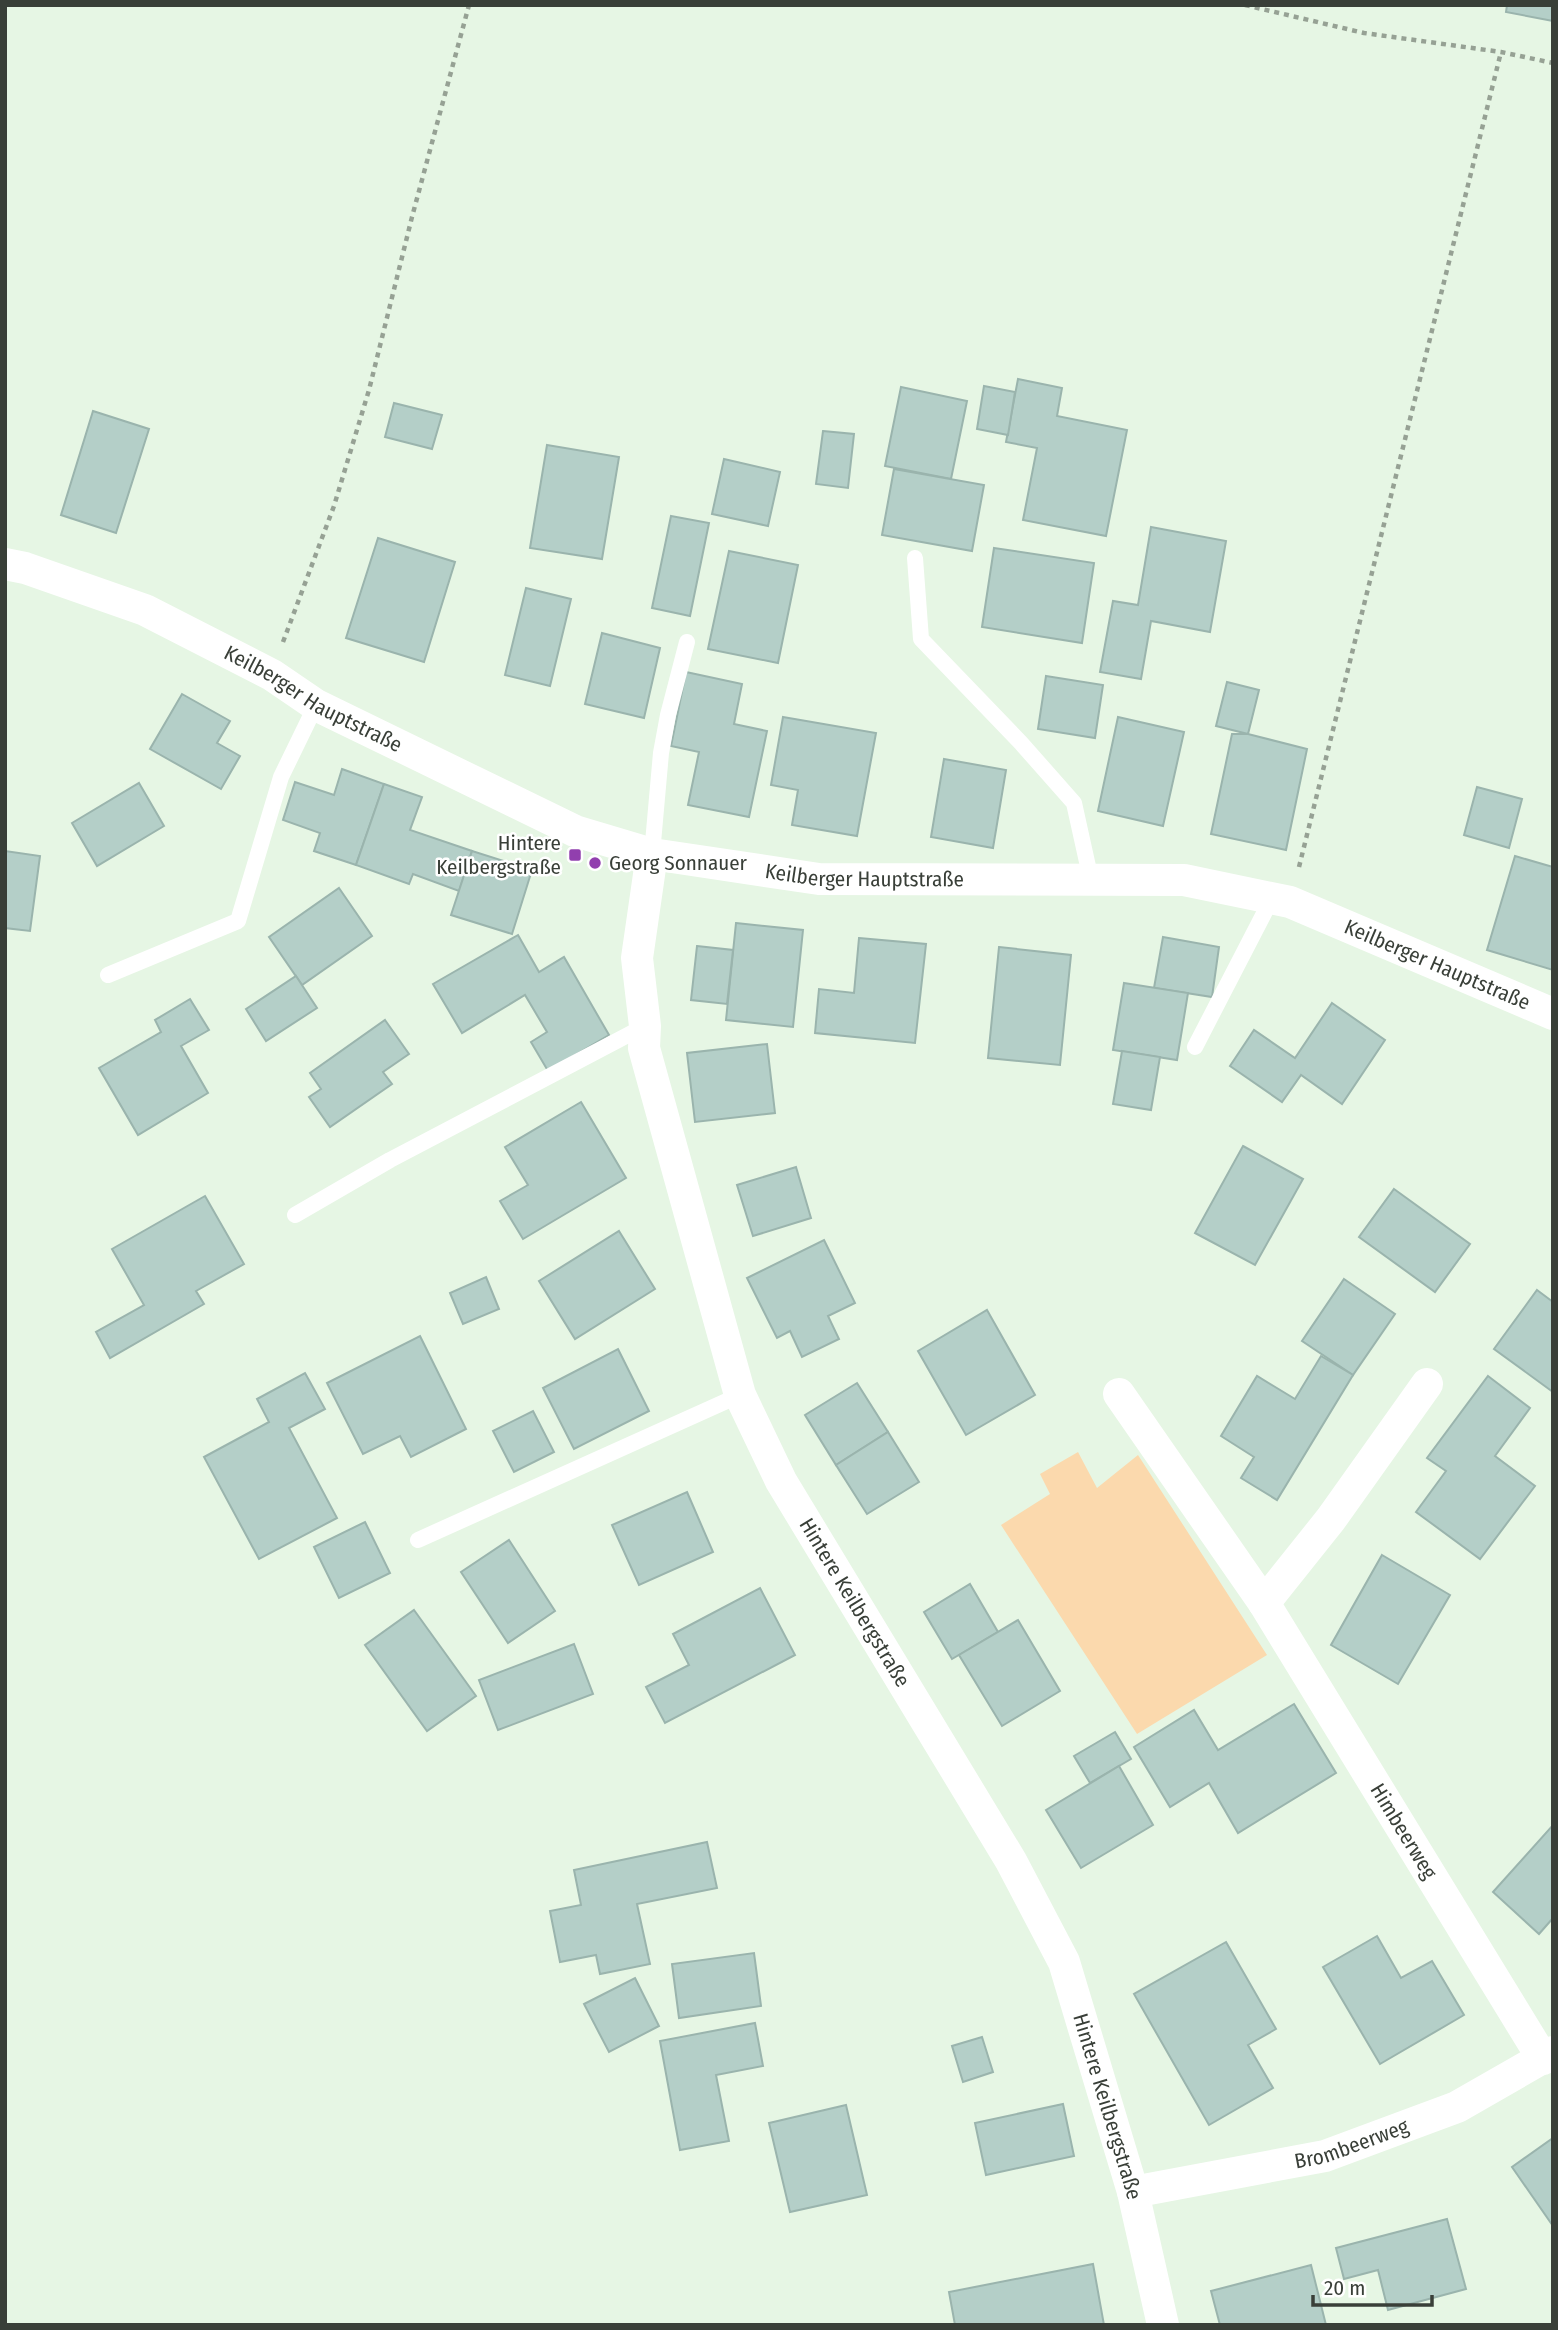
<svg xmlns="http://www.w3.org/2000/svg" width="1558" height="2330" font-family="'Fira Sans Condensed',sans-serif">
  <rect width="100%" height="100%" fill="#e6f6e4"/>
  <!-- green -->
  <polygon fill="#fbd9ad" points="1078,1452 1097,1488 1138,1455 1267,1655 1137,1734 1001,1525 1050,1494 1040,1474"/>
  <!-- building -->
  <g fill="#b4cfc8" stroke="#9ab4ad" stroke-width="2">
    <polygon points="1507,5 1553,5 1553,21 1506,12"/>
    <polygon points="1018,379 1062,388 1057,416 1127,430 1106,536 1023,520 1037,448 1006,442"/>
    <polygon points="984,386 1015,392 1008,435 977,429"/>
    <polygon points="901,387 967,401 951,479 885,466"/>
    <polygon points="394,403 442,415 432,449 385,437"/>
    <polygon points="93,411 149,429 116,533 61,515"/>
    <polygon points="823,431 854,434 848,488 816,484"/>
    <polygon points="547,445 619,457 602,559 530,548"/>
    <polygon points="724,459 780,472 768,526 712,514"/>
    <polygon points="894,469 984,485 972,551 882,535"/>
    <polygon points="671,516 709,523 690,616 652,608"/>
    <polygon points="1151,527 1226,541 1210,632 1151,621 1141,679 1100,672 1113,601 1138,605"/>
    <polygon points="378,538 455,562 424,662 346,638"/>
    <polygon points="994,548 1094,563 1082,643 982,627"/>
    <polygon points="729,551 798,565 778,663 708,649"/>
    <polygon points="526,588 571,599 550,686 505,675"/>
    <polygon points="602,633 660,648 644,718 585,704"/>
    <polygon points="686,672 742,684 734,724 767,731 749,817 688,805 699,752 671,746"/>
    <polygon points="1046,676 1103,685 1095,738 1038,729"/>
    <polygon points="1227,682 1259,690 1248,734 1216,726"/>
    <polygon points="182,694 230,721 217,743 240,756 221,789 150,749"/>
    <polygon points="783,717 876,733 857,836 792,825 798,790 771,785"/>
    <polygon points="1118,717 1184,732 1163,826 1098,811"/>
    <polygon points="1232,734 1248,734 1307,749 1286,850 1211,834"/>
    <polygon points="944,759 1006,770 993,848 931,837"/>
    <polygon points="342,769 384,784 356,865 314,851 320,833 283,820 295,782 334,795"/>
    <polygon points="139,783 164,826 97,866 72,823"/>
    <polygon points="384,784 422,797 410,830 472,851 459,891 413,874 409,884 356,865"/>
    <polygon points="1477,787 1522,799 1509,848 1464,835"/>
    <polygon points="5,851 40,856 30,931 5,928"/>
    <polygon points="472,851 532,870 512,934 451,915"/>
    <polygon points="1515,856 1553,867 1553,970 1487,950"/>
    <polygon points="339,888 372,936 302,985 269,937"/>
    <polygon points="736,923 803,930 793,1027 726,1020"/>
    <polygon points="518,935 539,972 564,957 609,1035 548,1071 531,1042 547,1032 525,995 462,1033 433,984"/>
    <polygon points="1163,937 1219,947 1212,997 1154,988"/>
    <polygon points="859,938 926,944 915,1043 815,1033 819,989 854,993"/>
    <polygon points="697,946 733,950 727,1004 691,1000"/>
    <polygon points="999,947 1071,955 1060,1065 988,1058"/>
    <polygon points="296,976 317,1008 266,1041 246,1009"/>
    <polygon points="1124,983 1188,993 1177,1060 1113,1050"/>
    <polygon points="190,999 209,1030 181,1046 208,1093 138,1135 99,1068 161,1032 155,1020"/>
    <polygon points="1332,1003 1385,1040 1342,1104 1301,1075 1282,1102 1230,1066 1254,1030 1295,1058"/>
    <polygon points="385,1020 409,1054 383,1072 392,1084 330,1127 309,1097 321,1089 310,1073"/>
    <polygon points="767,1044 775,1113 695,1122 687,1053"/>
    <polygon points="1122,1051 1160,1057 1151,1110 1113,1104"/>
    <polygon points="581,1102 626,1178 523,1239 500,1201 528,1185 505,1147"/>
    <polygon points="1243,1146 1303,1179 1255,1265 1195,1233"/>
    <polygon points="796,1167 811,1218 753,1236 737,1185"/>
    <polygon points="1394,1189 1470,1244 1435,1292 1359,1237"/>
    <polygon points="205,1196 244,1264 196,1291 204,1304 110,1358 96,1332 144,1305 112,1249"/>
    <polygon points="619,1231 655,1289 575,1339 539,1281"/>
    <polygon points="824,1240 855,1303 828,1316 839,1339 802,1357 790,1331 777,1338 747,1278"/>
    <polygon points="486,1277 499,1309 463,1324 450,1293"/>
    <polygon points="1344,1279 1395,1314 1353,1375 1302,1341"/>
    <polygon points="1537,1290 1553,1302 1553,1392 1494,1349"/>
    <polygon points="987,1310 1035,1395 966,1435 918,1351"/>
    <polygon points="420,1336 466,1429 411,1457 400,1436 363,1454 327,1383"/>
    <polygon points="618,1349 649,1411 574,1449 543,1388"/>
    <polygon points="1321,1356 1353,1375 1277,1500 1241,1478 1254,1457 1221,1436 1257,1376 1295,1399"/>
    <polygon points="305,1373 325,1409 289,1428 337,1518 259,1559 204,1457 269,1422 257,1399"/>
    <polygon points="1488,1376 1530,1408 1495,1456 1535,1486 1480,1559 1416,1512 1446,1471 1427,1458"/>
    <polygon points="857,1383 888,1432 836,1465 805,1415"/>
    <polygon points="533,1411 554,1452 514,1472 493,1431"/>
    <polygon points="888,1432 919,1482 867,1514 836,1465"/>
    <polygon points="687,1492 713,1552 639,1585 612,1525"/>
    <polygon points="365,1522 390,1573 339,1598 314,1547"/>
    <polygon points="509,1540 555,1611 508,1643 461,1572"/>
    <polygon points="1382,1555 1450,1595 1398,1684 1331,1645"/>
    <polygon points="970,1584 998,1632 952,1659 924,1612"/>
    <polygon points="760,1588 795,1655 665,1723 646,1687 689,1665 673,1634"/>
    <polygon points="414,1610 476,1696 427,1731 365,1645"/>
    <polygon points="1018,1620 1060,1691 1002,1726 959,1655"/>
    <polygon points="574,1644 593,1694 498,1730 479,1680"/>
    <polygon points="1294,1704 1336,1773 1238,1833 1209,1783 1170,1807 1134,1747 1194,1710 1218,1750"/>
    <polygon points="1115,1732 1131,1759 1090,1783 1074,1756"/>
    <polygon points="1119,1766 1153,1825 1081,1868 1046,1810"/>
    <polygon points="1553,1825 1553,1918 1539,1934 1493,1892"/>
    <polygon points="707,1842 717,1888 637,1904 650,1964 600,1974 596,1955 560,1962 550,1911 581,1905 574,1870"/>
    <polygon points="1377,1936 1401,1978 1432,1961 1464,2015 1380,2064 1323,1967"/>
    <polygon points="1226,1942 1276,2029 1248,2045 1273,2088 1209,2125 1134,1994"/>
    <polygon points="754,1953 761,2006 679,2018 672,1964"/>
    <polygon points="635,1978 659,2026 609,2052 584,2004"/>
    <polygon points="755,2023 763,2066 716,2075 729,2141 680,2150 660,2041"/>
    <polygon points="982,2037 993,2072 963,2082 952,2046"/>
    <polygon points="1063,2104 1074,2156 986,2175 975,2123"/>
    <polygon points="846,2105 867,2195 790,2212 769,2123"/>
    <polygon points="1553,2138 1553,2226 1512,2167"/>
    <polygon points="1447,2219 1466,2289 1388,2310 1378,2270 1344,2279 1336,2248"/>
    <polygon points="1093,2264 1104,2325 955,2325 949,2292"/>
    <polygon points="1311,2265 1326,2325 1220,2325 1211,2291"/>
  </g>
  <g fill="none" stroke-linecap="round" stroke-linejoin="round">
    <!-- path -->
    <g stroke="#96a194" stroke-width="4.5" stroke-dasharray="5 5" stroke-linecap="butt">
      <polyline points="1245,5 1364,33 1501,52 1553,63"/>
      <polyline points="283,642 334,506 369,390 412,217 469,5"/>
      <polyline points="1299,867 1501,52"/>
    </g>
    <!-- lane -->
    <g stroke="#fff" stroke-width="16">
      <polyline points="915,558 921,639 1021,743 1074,803 1091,880"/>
      <polyline points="652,854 661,753 668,715 687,642"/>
      <polyline points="108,975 238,921 281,777 316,705"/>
      <polyline points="1195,1047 1272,898"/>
      <polyline points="295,1215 390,1160 645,1026"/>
      <polyline points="418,1540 740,1395"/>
    </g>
    <!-- street -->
    <g stroke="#fff" stroke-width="32">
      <path id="s1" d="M5,564l20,4 120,42 127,65 44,30 259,126 77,23 167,25 365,1 106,22 263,112"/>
      <path id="s2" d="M652,854l-15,104 8,68 -1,22 96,347 41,86 230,380 53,101 69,230 30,133"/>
      <path id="s3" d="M1119,1394l145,209 279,456"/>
      <polyline points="1264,1603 1331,1519 1427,1384"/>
      <path id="s4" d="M1133,2192l192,-36 132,-49 96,-55"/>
    </g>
  </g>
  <!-- markers -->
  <g fill="#913fae" stroke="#fff" stroke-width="2.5">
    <rect x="568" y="848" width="14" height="14" rx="3.5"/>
    <circle cx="595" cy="863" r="7"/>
  </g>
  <g text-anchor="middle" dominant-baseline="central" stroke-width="5" stroke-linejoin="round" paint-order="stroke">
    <!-- street labels -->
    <g font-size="21" fill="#393f38" stroke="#fff">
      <text stroke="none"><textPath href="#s1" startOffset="338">Keilberger Hauptstraße</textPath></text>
      <text stroke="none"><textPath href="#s1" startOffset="926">Keilberger Hauptstraße</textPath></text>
      <text stroke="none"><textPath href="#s1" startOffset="1514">Keilberger Hauptstraße</textPath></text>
      <text stroke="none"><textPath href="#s2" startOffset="793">Hintere Keilbergstraße</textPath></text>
      <text stroke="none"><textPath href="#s3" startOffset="522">Himbeerweg</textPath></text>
      <text stroke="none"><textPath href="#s2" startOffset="1360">Hintere Keilbergstraße</textPath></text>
      <text stroke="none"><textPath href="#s4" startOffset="224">Brombeerweg</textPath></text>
    </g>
    <!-- poi labels -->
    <g font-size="21" fill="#393f38" stroke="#fff" text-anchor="end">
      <text x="561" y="843">Hintere<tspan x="561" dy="24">Keilbergstraße</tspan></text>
      <text x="609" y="863" text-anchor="start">Georg Sonnauer</text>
    </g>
  </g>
  <!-- border -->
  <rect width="1558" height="2330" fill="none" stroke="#393f38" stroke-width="14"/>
  <!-- scale -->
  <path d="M1313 2295v10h119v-10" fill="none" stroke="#393f38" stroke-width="3.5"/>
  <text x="1324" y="2295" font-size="21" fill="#393f38" stroke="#ffffff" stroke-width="5" paint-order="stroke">20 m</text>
</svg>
